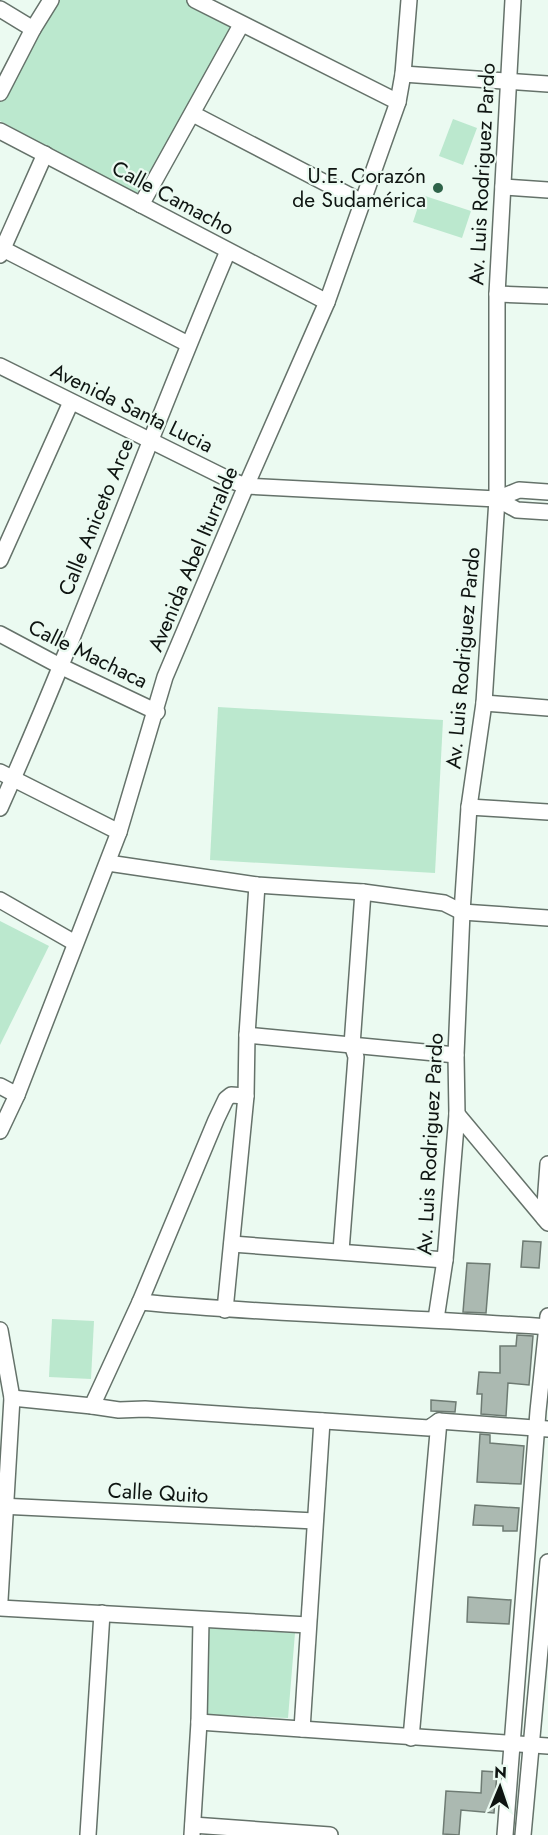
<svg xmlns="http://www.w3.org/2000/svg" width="548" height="1835" font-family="Jost,sans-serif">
  <rect width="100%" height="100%" fill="#ebfaf1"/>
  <!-- green -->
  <g fill="#bbe8ce">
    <polygon points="57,0 187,0 235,27 136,195 0,121 0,99"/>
    <polygon points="453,119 477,128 463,165 439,156"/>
    <polygon points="422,195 471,211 462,238 413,222"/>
    <polygon points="218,707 443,720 435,873 210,860"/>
    <polygon points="0,921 49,946 0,1045"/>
    <polygon points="52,1319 94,1321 91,1379 49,1377"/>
    <polygon points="205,1628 295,1633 288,1718 200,1714"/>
  </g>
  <!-- building -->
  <g fill="#abb9b1" stroke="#6e7b73" stroke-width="1.5">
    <polygon points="523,1241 541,1242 539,1268 521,1267"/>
    <polygon points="467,1263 490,1264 486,1313 463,1312"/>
    <polygon points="517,1335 533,1336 529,1385 508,1383 506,1416 481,1414 482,1394 477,1394 479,1372 500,1373 500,1346 516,1346"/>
    <polygon points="431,1400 456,1402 455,1412 431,1411"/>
    <polygon points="480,1434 490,1435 490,1443 524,1446 521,1484 477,1482"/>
    <polygon points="475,1505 519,1508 517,1531 503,1531 503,1526 473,1525"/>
    <polygon points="468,1597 511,1600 509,1624 467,1622"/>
    <polygon points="482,1771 497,1772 494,1813 461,1810 459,1835 443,1834 446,1791 481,1793"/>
  </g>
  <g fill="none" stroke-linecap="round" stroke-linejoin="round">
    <!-- minor casing -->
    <g stroke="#65726a" stroke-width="18">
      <g id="minor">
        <polyline points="195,0 398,102"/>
        <polyline points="0,9 33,29"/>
        <polyline points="403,74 548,84"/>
        <polyline points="0,93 33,29 51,0"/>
        <polyline points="193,114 362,202"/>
        <polyline points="0,131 327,302"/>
        <polyline points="503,187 548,190"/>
        <polyline points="141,205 241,25"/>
        <polyline points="3,249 188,344"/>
        <polyline points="0,255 45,154"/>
        <polyline points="497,294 548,296"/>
        <polyline points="0,366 230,480 246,486 497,499 517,510 548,512"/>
        <polyline points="497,499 519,490 548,492"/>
        <polyline points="0,560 71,402"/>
        <polyline points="0,634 60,666 157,712"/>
        <polyline points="484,703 548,708"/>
        <polyline points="0,772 119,832"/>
        <polyline points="469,807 548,812"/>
        <path d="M0,808c82,-183 149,-372 228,-557"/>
        <polyline points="108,863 257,885 363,892 444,903 462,912 548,918"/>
        <polyline points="0,900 75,943"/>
        <polyline points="247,1035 456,1055"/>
        <polyline points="0,1086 17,1095"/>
        <polyline points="457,1114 548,1223"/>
        <polyline points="0,1131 17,1095 119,832 165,677 246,486 327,302 398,102 403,74 409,0"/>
        <polyline points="544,1218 548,1164"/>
        <polyline points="232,1244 445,1260"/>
        <polyline points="341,1251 356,1057 352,1045 363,892"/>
        <path d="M140,1302c136,13 272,15 408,25"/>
        <polyline points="225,1310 246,1096 247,1035 257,885"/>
        <polyline points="436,1319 445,1260 457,1114 456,1055 462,912 469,807 484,703 497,499 497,294 513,0"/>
        <polyline points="0,1330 12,1398 0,1600"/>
        <polyline points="12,1398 92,1406 119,1410 145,1409 429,1428 439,1421 548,1429"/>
        <polyline points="92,1406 140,1302 216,1120 226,1099 231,1095 246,1096"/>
        <polyline points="0,1506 315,1521"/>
        <polyline points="0,1608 308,1625"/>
        <polyline points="199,1722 548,1746"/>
        <polyline points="302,1729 322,1421"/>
        <polyline points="411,1738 439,1421"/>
        <polyline points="193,1825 330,1835"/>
        <polyline points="88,1835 102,1613"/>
        <polyline points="192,1835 199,1722 201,1620"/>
        <polyline points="505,1835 538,1411 548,1316"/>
        <polyline points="523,1835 548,1562"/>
      </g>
    </g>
    <!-- minor -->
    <use href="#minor" stroke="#fff" stroke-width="15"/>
  </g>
  <!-- markers -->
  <circle fill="#2e6349" stroke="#ebfaf1" stroke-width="2" cx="438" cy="188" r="6"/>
  <g text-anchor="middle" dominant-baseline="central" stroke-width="4.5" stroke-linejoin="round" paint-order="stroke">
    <!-- street labels -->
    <g font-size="21" fill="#0e1411" stroke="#ebfaf1">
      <text transform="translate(482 174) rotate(-87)">Av. Luis Rodriguez Pardo</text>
      <text transform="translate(173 198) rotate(28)">Calle Camacho</text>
      <text transform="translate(132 408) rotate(26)">Avenida Santa Lucia</text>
      <text transform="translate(96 517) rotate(-68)">Calle Aniceto Arce</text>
      <text transform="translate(193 559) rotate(-67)">Avenida Abel Iturralde</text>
      <text transform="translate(88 654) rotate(26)">Calle Machaca</text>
      <text transform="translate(463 658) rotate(-85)">Av. Luis Rodriguez Pardo</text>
      <text transform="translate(430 1144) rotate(-87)">Av. Luis Rodriguez Pardo</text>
      <text transform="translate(158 1493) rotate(3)">Calle Quito</text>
    </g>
    <!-- poi labels -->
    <g font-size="21" fill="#0e1411" stroke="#ebfaf1" text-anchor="end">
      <text x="426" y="176">U.E. Corazón<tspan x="426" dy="24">de Sudamérica</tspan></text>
    </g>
  </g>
  <!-- north arrow -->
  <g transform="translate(500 1787) rotate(2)" stroke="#ebfaf1" stroke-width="4.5" paint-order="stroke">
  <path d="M0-4.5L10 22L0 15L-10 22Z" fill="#0e1411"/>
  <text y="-9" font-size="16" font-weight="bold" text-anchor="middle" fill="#0e1411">N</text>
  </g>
</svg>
